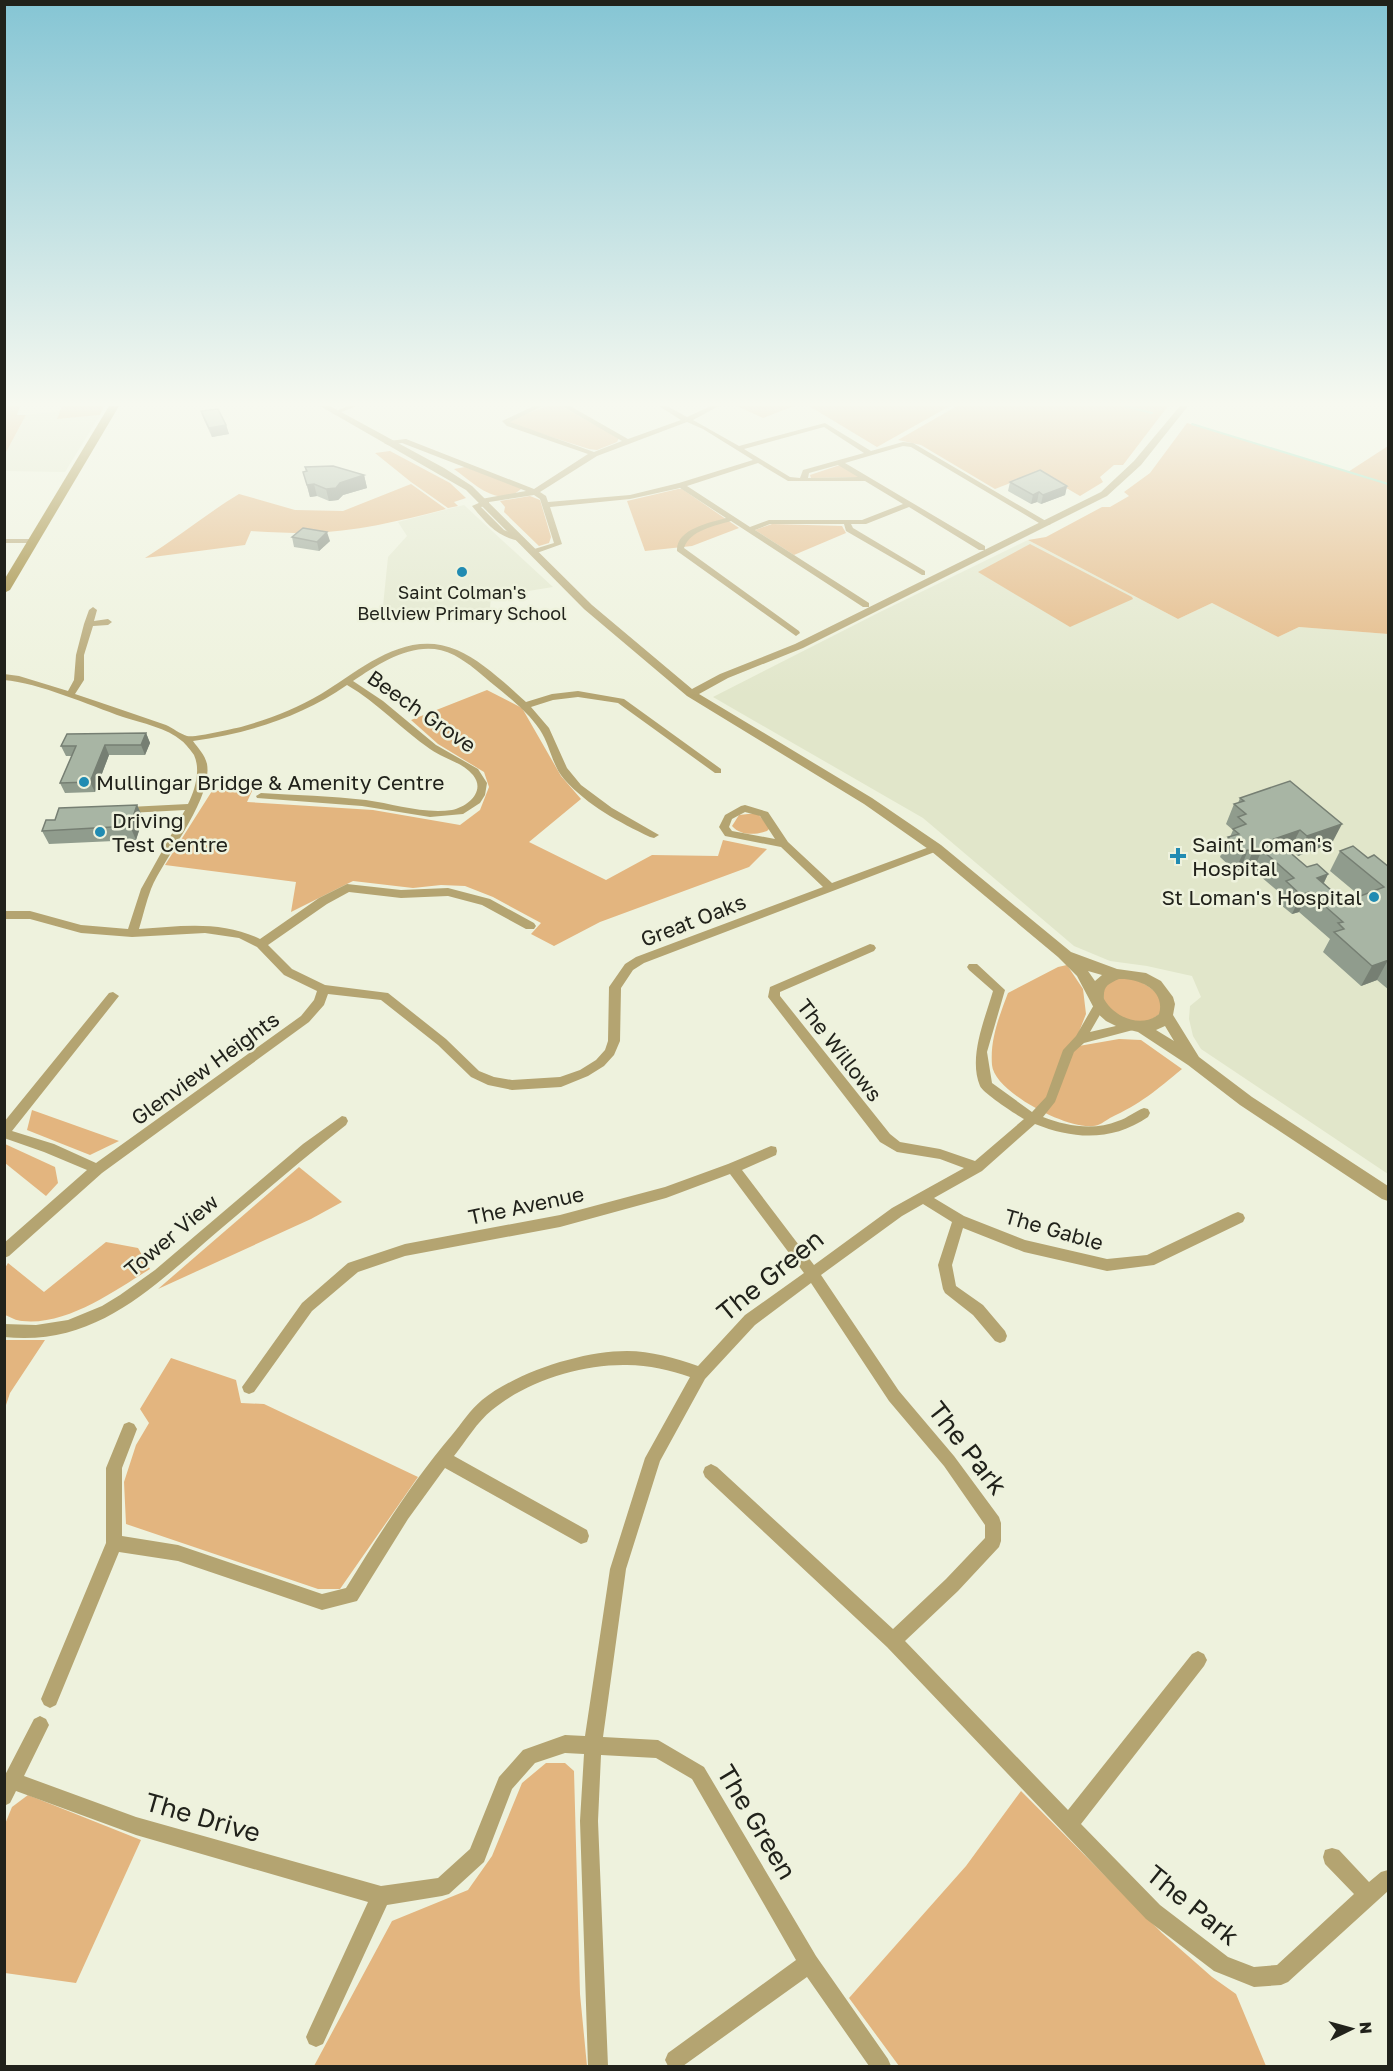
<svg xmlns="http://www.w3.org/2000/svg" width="1393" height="2071" font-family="'Golos Text',sans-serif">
  <rect width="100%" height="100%" fill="#eef2dd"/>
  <!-- built -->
  <g fill="#e1e6ca">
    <polygon points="60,411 58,419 100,415 65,472 5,471 5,454 26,415"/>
    <polygon points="464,505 553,587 491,597 490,608 382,616 388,557 407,536 398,522"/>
    <polygon points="1028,540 1178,619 1212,603 1278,637 1299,627 1388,634 1388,1174 1201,1049 1193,1036 1189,1019 1190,1006 1201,997 1192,976 1147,966 1110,961 1074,946 923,818 713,697 880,612"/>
  </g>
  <!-- green -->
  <g fill="#e3b57f">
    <polygon points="5,406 20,406 17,415 26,415 5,454"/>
    <polygon points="62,406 104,406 100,415 57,419"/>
    <polygon points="547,406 561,406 619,438 617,442 597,450 589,449 511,424 510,420"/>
    <polygon points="737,406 794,406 763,418"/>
    <polygon points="809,406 950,406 877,447"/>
    <polygon points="957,406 1168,406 1123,465 1114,465 1100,477 1103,482 1080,496 1039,472 995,489 921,445 898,440"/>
    <polygon points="1187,423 1348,472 1388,446 1388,634 1299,627 1278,637 1212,603 1178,619 1028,540 1046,537 1102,507 1110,507 1129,496 1124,492 1150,473"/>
    <polygon points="390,451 450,483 466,498 454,502 458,506 448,508 411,482 375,453"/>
    <polygon points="843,464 863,477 811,478 810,475"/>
    <path d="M465,467l56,20v2c-23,21 -48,-7 -67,-20z"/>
    <path d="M411,484l35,25c-46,12 -92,23 -139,24 -18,0 -37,-1 -56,-2l-6,14 -100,13c32,-20 61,-44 94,-64l56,16 48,1z"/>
    <polygon points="678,489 682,489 739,528 692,546 645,551 627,501"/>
    <polygon points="530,496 540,500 551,537 549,543 539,546 504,512 505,507 500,501"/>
    <polygon points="772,524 842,526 846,533 794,555 755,530"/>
    <polygon points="1030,544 1132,597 1133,599 1070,627 978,572"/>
    <polygon points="487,690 522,708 561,776 581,799 529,842 606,880 652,855 718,856 723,840 767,849 749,867 600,922 554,946 531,934 541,923 493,897 465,886 441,885 413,888 353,881 291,912 296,882 165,865 212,791 253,789 247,802 373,810 460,825 480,810 489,787 484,772 438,744 411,720"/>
    <path d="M757,813l13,15 -3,3c-12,4 -26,5 -35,-5l7,-11z"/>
    <path d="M1067,965l16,24 3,25 -13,33 46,-8 22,1 41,29c-25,21 -42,35 -72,49 -5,3 -11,8 -17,8 -25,4 -99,-34 -101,-61 -2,-26 7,-48 16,-72l50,-26z"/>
    <path d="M1117,978c19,-1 31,6 44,19l2,14c-24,21 -35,11 -59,-3l-1,-22z"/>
    <polygon points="32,1110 119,1141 90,1155 27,1130"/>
    <polygon points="5,1144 55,1167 58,1183 46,1196 5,1163"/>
    <polygon points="299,1167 342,1202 311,1219 158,1289"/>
    <path d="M106,1242l32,6 12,21c-36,22 -83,57 -128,52 -5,0 -12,-4 -17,-6v-47l3,-5 36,29z"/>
    <polygon points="5,1340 45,1340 10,1393 5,1408"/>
    <polygon points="171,1358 236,1380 241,1403 264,1404 418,1477 340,1589 318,1589 126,1524 124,1482 136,1445 149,1423 140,1409"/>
    <polygon points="546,1763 565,1763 574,1771 580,1994 587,2066 314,2066 392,1921 468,1890 492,1856 522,1783"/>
    <polygon points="1021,1791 1162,1933 1212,1977 1236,1994 1266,2066 899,2066 849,1998 966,1866"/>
    <polygon points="28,1795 141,1840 76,1983 5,1973 5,1824 12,1807"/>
  </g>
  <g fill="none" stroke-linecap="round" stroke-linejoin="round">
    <!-- stream -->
    <g stroke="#90dfb7" stroke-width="2">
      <polyline points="1125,406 1152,413"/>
      <polyline points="1192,424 1388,484"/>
    </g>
    <!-- minor -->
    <g fill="#b4a471" fill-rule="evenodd">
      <polygon points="348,406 357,406 336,414 331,413"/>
      <path d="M534,406h9l-33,16 84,30 28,-11 -60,-35h8l58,33 53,-19 -22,-14h8l20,11 24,-11h8l-26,14 46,26 86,-23 46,28 32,-9 10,1 138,81 -7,2 -133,-79 -8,-1 -58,17 140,83v4h-6l-70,-43 -43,17h-15l2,4 72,43v4h-3l-76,-44 -2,-7h-74l-15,6 114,73v4h-6l-132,-86c-16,5 -41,9 -47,27l115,83 1,2 -4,3 -119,-85c-1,-22 32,-28 49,-33l-46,-30 -50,11 -80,8 12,37 -28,10h-3v-4l23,-7 -14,-44 -6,-4 -45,7v3l-8,2 23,23 21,9 -4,2c-23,-3 -35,-18 -49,-35l9,-4v-3l45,-8 -124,-48 -14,2 -4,-2 4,-2 18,-2 128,50 54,-35 -81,-28 -5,-5zM687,422l16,7 50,31 -74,23 -49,12 -82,7 -2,-6 -6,-4 57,-36zM824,427l40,26 -61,17 -3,8 -10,-1 -46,-28zM758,463l30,18h77l38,23 -41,16h-93l-19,7 -63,-41zM838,465l20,12 -50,1 1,-5z"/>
      <polygon points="4,539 34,539 38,541 34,543 4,543"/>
      <path d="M93,607l4,3 -3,11 14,-2 4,3 -4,3 -15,1 -9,29v25l-9,14c31,10 61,21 91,31 7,3 14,9 21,11 9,2 43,-7 54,-9 28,-8 55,-18 80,-33 40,-24 84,-66 136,-44 24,10 50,35 69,52l26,-8 26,-3 46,8 97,70v4h-6l-97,-70 -40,-6 -25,3 -22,7 18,21 18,40 14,17 31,23 47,27 -5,3 -4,-1c-31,-15 -62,-31 -86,-58 -12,-14 -14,-34 -24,-49 -12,-18 -29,-31 -46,-45 -12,-10 -25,-22 -40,-30 -34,-18 -72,6 -101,26l30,20 53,44 42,24 9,14 -2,12 -5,8 -17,11 -33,3 -68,-11 -105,-8 -1,-2 5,-3c35,2 70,3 105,7 28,4 57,14 86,10 16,-3 34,-19 21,-35 -11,-13 -29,-16 -43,-26 -29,-20 -52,-46 -83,-64 -46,32 -98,48 -154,56 5,7 12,14 14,23 6,35 -42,92 -56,125 -5,13 -8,27 -12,40 41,-3 83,-9 121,10l59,-41 28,-14 54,6 47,-2 42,11 44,24 2,3 -2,3h-8l-44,-24 -34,-9 -47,2 -52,-6 -22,12 -59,41 24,24 33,16 63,8 58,46 33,32 15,6 18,3 48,-3 20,-7 16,-10 9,-10 3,-9 1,-54 16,-23 11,-7 187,-70 -42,-40 -56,-11 -6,-9 6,-12 16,-9 4,-1 23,7 20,30 44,41 100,-37h8l1,2 -1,2 -296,113 -11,7 -12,18 -1,53 -6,14 -10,11 -16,10 -27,11 -49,3 -24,-5 -17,-8 -33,-32 -57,-45 -53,-6 -4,11 -15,17 -207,151 -93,83 -5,2v-15l83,-73 -43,-18 -40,-14v-16l105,-129 4,-1 6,4 -107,135 42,13 42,19 205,-147 13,-16 3,-9 -33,-16 -27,-28 -18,-9 -34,-5 -73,4 -51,-4 -51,-14h-26v-8h26l51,14 47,4 13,-40 44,-79 -56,3 -5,-3 5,-3 59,-3c7,-14 13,-34 6,-49 -3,-4 -8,-11 -12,-14 -15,-13 -40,-18 -59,-24 -34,-12 -84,-34 -119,-37v-6l15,2 49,15 6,-11 2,-25 8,-31 5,-14zM745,812l15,4 15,23 -43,-8 -3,-4 3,-8z"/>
      <path d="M870,944l4,1 2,3 -2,3 -94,41v4l110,138 10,8 40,7 35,12 49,-42c-9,-5 -41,-26 -44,-33 -12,-29 5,-67 13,-95l-24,-21 -2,-3 2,-3h8l28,26 -18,62 5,31 40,29 14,-15 17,-47 13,-14 19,-33 4,-1 6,4 -15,26 43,-10 6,4 -6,4 -49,13 -10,9 -19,50 -12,15c23,9 51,14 75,4 10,-3 17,-10 26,-13l4,1 2,4 -2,4c-35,24 -73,23 -113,7l-53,47 -48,27 30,18 61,24 82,19 40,-4 86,-41 5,-2 5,2 2,4 -2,4 -89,43 -47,6 -83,-19 -61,-24 -11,37 4,21 27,19 22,26 2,5 -2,5 -5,2 -5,-2 -22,-26 -28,-22 -2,-4 -5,-24 14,-43 -29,-18 -21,12 -81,59 78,116 55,65 45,61 2,6v18l-2,6 -41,44 -53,50 163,169 124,-156 6,-3 6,3 3,6 -3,6 -123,158 79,81 68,52 26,10 23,-2 77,-71 -29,-30 -2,-7 2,-7 7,-2 7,2 30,32 12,-10 7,-2v21l-100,91 -7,3 -27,2 -40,-16 -68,-52 -259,-272 -182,-170 -2,-5 2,-5 6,-3 6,3 176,162 53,-50 39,-41v-13l-41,-59 -55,-65 -78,-118 -56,42 -50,54 -45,82 -34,108 -23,168 55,3 46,27 112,189 72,103 3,7h-22l-62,-89 -124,89h-15l-3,-6 3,-7 128,-93 -104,-181 -36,-21 -55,-3 -3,66 10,245h-20l-8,-245 4,-67 -19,-1 -30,10 -23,26 -28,73 -35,32 -7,2 -55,9 -64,139 -7,3 -7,-3 -3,-7 3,-7 59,-128 -232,-67 -120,-44 -6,12 -6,3v-29l30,-58 6,-3 6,3 3,6 -25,51 112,41 245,69 57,-8 32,-29 29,-72 24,-27 42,-15 20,1 25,-167 35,-111 45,-81c-20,-7 -41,-12 -63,-12 -45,-1 -100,16 -135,45 -15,12 -26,31 -38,46l133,74 2,6 -2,6 -6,2 -136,-76 -37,51 -51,82 -35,9 -144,-49 -59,-9 -63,153 -6,3 -6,-3 -3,-6 65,-156v-75l18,-44 5,-2 5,2 3,5 -15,39v68l56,9 144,49 24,-6c33,-53 66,-106 106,-153 10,-12 18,-25 30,-35 35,-28 100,-49 145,-49 24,0 48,7 71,15l47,-51 59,-42 -74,-99 -64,24 -106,29 -155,29 -47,16 -46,39 -58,81 -5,2 -5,-2 -2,-5 60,-84 46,-40 57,-19 155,-29 105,-28 63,-23 43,-18 5,1 1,4 -1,4 -34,15 72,95 78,-57 72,-40 -24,-9 -43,-7 -17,-10 -112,-145 2,-10z"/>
      <path d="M342,1116l4,1 2,4 -2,4c-44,34 -86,71 -129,107 -64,55 -121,115 -213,105v-13l32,1 32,-5 34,-14 18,-11 35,-25 148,-126z"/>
    </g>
    <!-- tertiary -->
    <path fill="#b4a471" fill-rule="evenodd" d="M320,406h10l114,62 28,18 120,119 100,84 28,-15 75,-30 306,-152 33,-31 46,-55h8l-47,59 -34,31 -304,152 -75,30 -29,16 173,104 69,47 130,107 46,17 29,4 15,8 12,16 2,7 -2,11 26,42 53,40 136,89v15l-6,-2 -142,-94 -52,-40 -50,-33 -20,-5 -12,-6 -10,-9 -19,-36 -19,-19 -127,-106 -67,-47 -177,-108 -103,-87 -118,-119zM1088,971l14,4 -7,6zM1119,979c20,-1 47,11 40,35 -18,15 -45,3 -55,-15 -1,-13 4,-15 15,-20zM1165,1026l9,15 -18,-11z"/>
    <!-- secondary -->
    <polygon fill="#977e28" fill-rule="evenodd" points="109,406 119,406 10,590 4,593 4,580"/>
  </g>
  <!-- wall -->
  <g fill="#909c8d">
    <polygon points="201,411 226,425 229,434 212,437 204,420"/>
    <polygon points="305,467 364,475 367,488 343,495 338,500 329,501 317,496 310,497 303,472 306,472"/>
    <polygon points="1010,482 1067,486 1065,495 1041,504 1037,502 1031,504 1008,491"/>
    <polygon points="292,537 330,541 319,551 294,547"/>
    <polygon points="146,733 150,743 145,755 109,755 95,792 65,793 60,783 72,756 66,756 61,746"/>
    <polygon points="1240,798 1332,843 1298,856 1290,849 1288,850 1307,867 1328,874 1324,883 1345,902 1360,896 1330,871 1340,851 1368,858 1389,867 1389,990 1377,980 1361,986 1323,952 1330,939 1299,912 1292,914 1276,901 1280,893 1253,870 1244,873 1240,870 1235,871 1220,857 1228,837 1230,837 1233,830 1226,824 1234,804 1238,803"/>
    <polygon points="137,805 143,818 136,840 49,844 42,831 55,820"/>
  </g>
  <!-- shaded-wall -->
  <g fill="#767f73">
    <polygon points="226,425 229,434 212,437 209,428"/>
    <polygon points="364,475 367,488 343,495 338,500 329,501 326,489 340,483"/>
    <polygon points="314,484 317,496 310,497 307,485"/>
    <polygon points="1067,486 1065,495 1041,504 1043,495"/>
    <polygon points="1039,492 1037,502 1031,504 1033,495"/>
    <polygon points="327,532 330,541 319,551 317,542"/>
    <polygon points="146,733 150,743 145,755 141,745"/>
    <polygon points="105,745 109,755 95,792 90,782"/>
    <polygon points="137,805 143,818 136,840 130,826"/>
    <polygon points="1342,824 1332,843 1298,856 1307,836"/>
    <polygon points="1300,830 1290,849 1270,857 1274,839"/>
    <polygon points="1248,850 1240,870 1235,871 1244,851"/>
    <polygon points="1262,850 1253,870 1244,873 1252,853"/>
    <polygon points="1328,874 1318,894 1317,878"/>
    <polygon points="1309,892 1299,912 1292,914 1301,895"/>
    <polygon points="1388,960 1377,980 1361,986 1372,966"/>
  </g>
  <!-- building -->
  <g fill="#a8b5a4" stroke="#767f73" stroke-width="1.5">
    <polygon points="218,409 226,425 209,428 201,411"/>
    <polygon points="333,466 364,475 340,483 336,488 326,489 314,484 307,485 303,472 307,471 305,467"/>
    <polygon points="1040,470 1067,486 1043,495 1039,492 1033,495 1010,482"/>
    <polygon points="303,528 327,532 317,542 292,537"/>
    <polygon points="146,733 141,745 105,745 90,782 60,783 76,746 61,746 67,734"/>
    <polygon points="1290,781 1342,824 1307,836 1300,830 1274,839 1307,867 1317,864 1328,874 1317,878 1345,902 1384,887 1340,851 1353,846 1368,858 1374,855 1389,867 1389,960 1372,966 1334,932 1344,929 1338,923 1343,922 1309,892 1301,895 1286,881 1294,878 1262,850 1252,853 1248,850 1244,851 1228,837 1239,834 1233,829 1246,824 1238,817 1246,814 1234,804 1244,801 1240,798"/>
    <polygon points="137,805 130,826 42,831 46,820 55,820 59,808"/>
  </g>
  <!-- sky -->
  <linearGradient id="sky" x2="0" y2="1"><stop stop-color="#85c5d4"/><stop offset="0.58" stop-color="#f7f9f0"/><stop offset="1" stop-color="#f7f9f0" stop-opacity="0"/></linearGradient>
  <rect width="1393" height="696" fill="url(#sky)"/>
  <!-- markers -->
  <g fill="#218bb2" stroke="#eef2dd" stroke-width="2">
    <circle cx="462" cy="572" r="6"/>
    <circle cx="84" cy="782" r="6"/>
    <circle cx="100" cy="832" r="6"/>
    <path d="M1175 847h6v6h6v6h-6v6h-6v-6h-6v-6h6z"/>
    <circle cx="1374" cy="897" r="6"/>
  </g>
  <g text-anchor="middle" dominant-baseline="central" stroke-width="5" stroke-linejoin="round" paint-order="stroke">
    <!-- far-poi labels -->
    <g font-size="18" fill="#21221b" stroke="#eef2dd">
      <text x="462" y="592">Saint Colman's<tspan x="462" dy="21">Bellview Primary School</tspan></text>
    </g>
    <!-- street labels -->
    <g font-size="21" fill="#21221b" stroke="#eef2dd">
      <text transform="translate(422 711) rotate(35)">Beech Grove</text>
      <text transform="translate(693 920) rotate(-21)">Great Oaks</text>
      <text transform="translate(840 1050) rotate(52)">The Willows</text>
      <text transform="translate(205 1068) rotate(-36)">Glenview Heights</text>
      <text transform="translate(526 1205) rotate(-12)">The Avenue</text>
      <text transform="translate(1054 1229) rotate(16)">The Gable</text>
      <text transform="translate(171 1235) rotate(-40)">Tower View</text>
    </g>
    <!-- poi labels -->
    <g font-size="21" fill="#21221b" stroke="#eef2dd" text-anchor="start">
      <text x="96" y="782">Mullingar Bridge &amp; Amenity Centre</text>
      <text x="112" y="820">Driving<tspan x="112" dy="24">Test Centre</tspan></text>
      <text x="1192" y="844">Saint Loman's<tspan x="1192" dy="24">Hospital</tspan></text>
      <text x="1362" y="897" text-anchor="end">St Loman's Hospital</text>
    </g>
    <!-- near-street labels -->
    <g font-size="26" fill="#21221b" stroke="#eef2dd">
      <text transform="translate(770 1275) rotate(-39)">The Green</text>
      <text transform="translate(968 1448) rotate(52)">The Park</text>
      <text transform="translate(203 1817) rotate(16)">The Drive</text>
      <text transform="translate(757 1822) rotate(59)">The Green</text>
      <text transform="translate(1193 1905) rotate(39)">The Park</text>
    </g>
  </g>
  <!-- border -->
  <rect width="1393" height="2071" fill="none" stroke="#21221b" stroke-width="12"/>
  <!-- north arrow -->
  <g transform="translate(1351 2029) rotate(85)" stroke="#eef2dd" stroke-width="4.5" paint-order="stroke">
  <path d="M0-4.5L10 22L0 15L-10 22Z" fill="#21221b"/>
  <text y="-9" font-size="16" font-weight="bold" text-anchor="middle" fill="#21221b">N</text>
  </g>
</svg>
